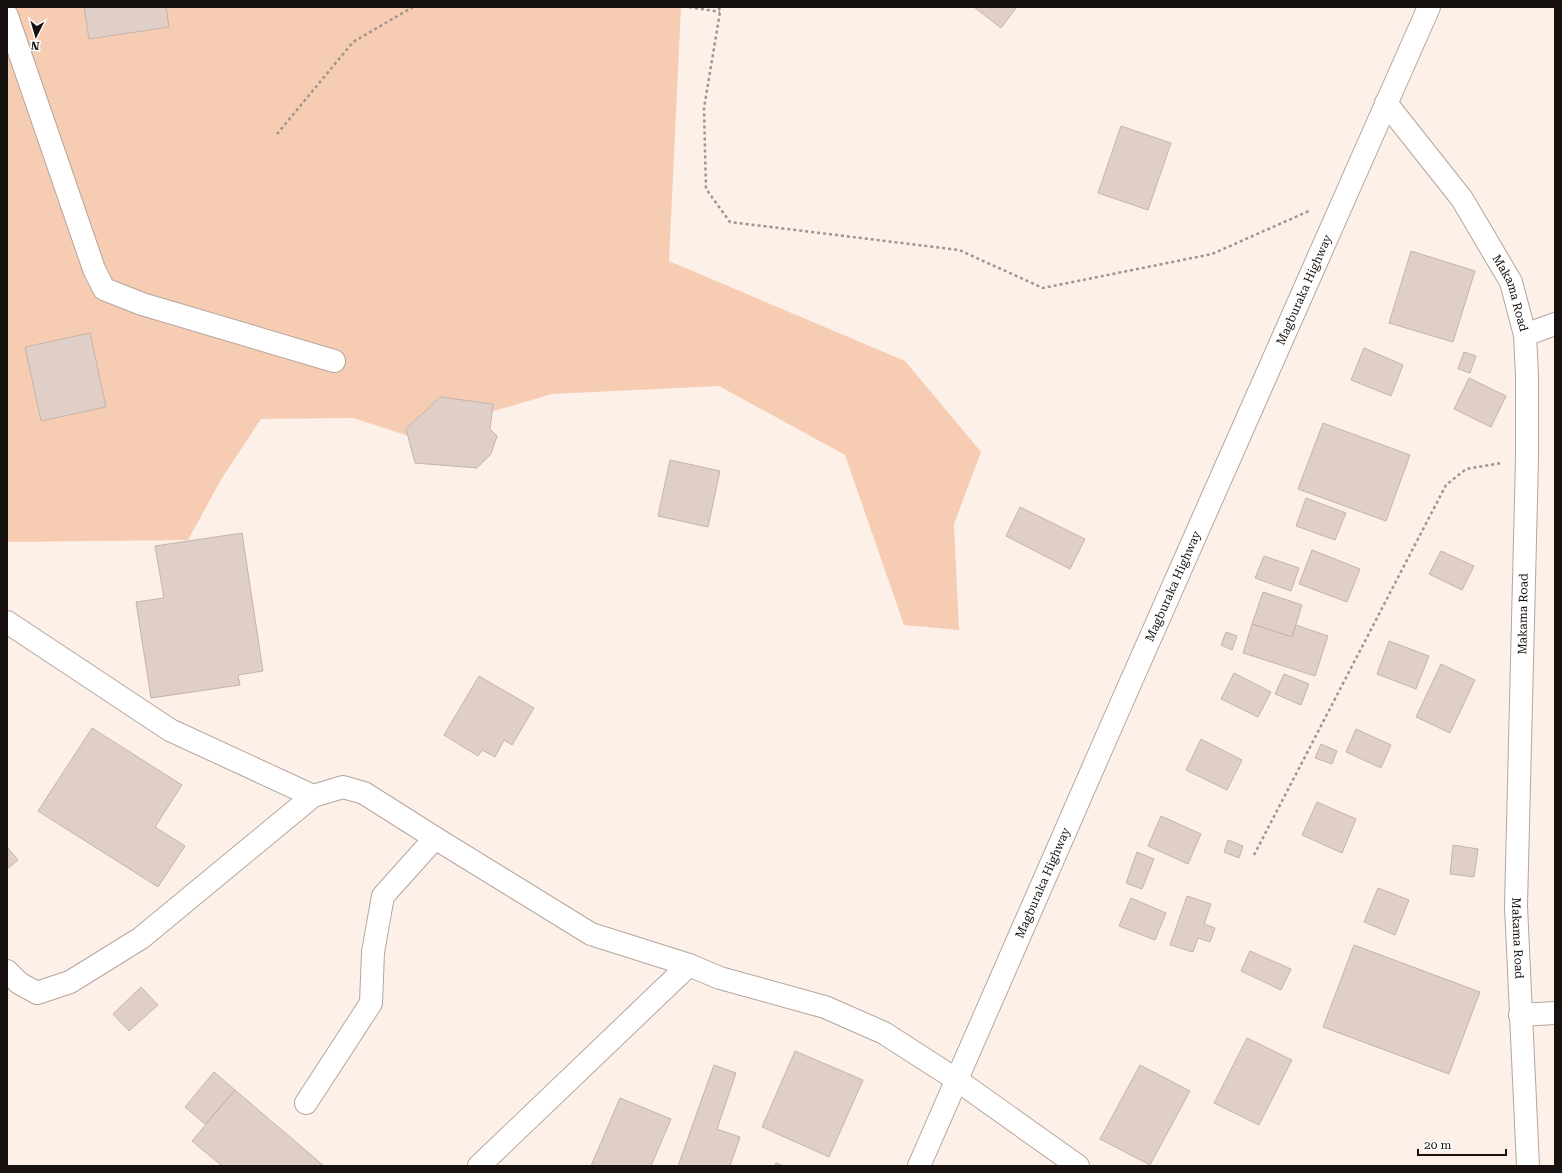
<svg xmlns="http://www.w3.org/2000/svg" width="1562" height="1173" font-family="'Roboto Serif',serif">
  <rect width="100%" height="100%" fill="#fdf0e8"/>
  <!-- green -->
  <polygon fill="#f6cdb3" points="7,7 681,7 669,261 905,361 981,452 954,524 959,630 904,625 845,455 719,386 552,394 409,436 353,418 261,419 222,478 188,540 7,542"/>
  <!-- building -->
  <g fill="#dfcfc6" stroke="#c4b5ac">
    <polygon points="84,7 166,7 169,27 89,39"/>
    <polygon points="974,7 1017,7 1001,28"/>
    <polygon points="1121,126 1171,143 1148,210 1098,193"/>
    <polygon points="1411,251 1475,271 1453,342 1389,323"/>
    <polygon points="90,333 106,407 41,421 25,347"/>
    <polygon points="1364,348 1403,365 1391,396 1351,380"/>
    <polygon points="1464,352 1476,356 1470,373 1458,369"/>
    <polygon points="1469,378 1506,396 1491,427 1454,409"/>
    <polygon points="440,397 493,404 490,429 497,436 491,454 477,468 415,463 406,429"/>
    <polygon points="1323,423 1410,455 1386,521 1298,489"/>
    <polygon points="670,460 720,471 708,527 658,516"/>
    <polygon points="1306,498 1346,513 1335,540 1296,526"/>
    <polygon points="1020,507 1085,539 1070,569 1006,536"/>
    <polygon points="242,533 263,671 238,675 240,685 151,698 136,602 164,598 155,546"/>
    <polygon points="1312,550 1360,569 1347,602 1299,584"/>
    <polygon points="1441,551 1474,566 1462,590 1429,574"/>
    <polygon points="1264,556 1299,568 1291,591 1255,578"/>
    <polygon points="1263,592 1302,605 1292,637 1252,624"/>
    <polygon points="1252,624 1292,637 1296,625 1328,636 1315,676 1243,653"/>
    <polygon points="1226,632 1237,636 1232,650 1221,645"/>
    <polygon points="1389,641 1429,656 1416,689 1377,674"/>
    <polygon points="1441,664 1475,680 1450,733 1416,717"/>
    <polygon points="1234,673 1271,692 1258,717 1221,699"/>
    <polygon points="1284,674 1309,684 1301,705 1275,694"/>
    <polygon points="479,676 534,708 512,745 504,740 495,757 482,750 478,756 444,735"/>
    <polygon points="92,728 182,785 155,827 185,846 158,887 38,811"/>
    <polygon points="1356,729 1391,745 1381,768 1346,752"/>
    <polygon points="1201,739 1242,760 1227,790 1186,770"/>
    <polygon points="1321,744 1337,751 1332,764 1315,758"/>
    <polygon points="1317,802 1356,819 1342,853 1302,835"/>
    <polygon points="1161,816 1201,834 1188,864 1148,846"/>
    <polygon points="1228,840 1243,846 1239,858 1224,852"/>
    <polygon points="1453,845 1478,849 1474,877 1450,874"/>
    <polygon points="7,847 18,860 7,869"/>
    <polygon points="1137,852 1154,859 1142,889 1126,883"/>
    <polygon points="1378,888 1409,900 1395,935 1364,922"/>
    <polygon points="1187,896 1211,904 1204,924 1215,928 1210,942 1198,938 1193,952 1170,945"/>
    <polygon points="1131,898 1166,913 1155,940 1119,926"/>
    <polygon points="1354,945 1480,992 1449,1074 1323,1027"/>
    <polygon points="1250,951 1291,969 1281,990 1241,971"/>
    <polygon points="141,987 158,1005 129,1031 113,1014"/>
    <polygon points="1247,1038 1292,1060 1259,1125 1214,1103"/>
    <polygon points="795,1051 863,1080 829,1157 762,1127"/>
    <polygon points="714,1065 736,1073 717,1129 740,1137 730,1166 678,1166"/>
    <polygon points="1140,1065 1190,1091 1150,1165 1100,1139"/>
    <polygon points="214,1072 235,1090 205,1124 185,1107"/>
    <polygon points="235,1090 324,1166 222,1166 192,1141"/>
    <polygon points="620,1098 671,1119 651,1166 591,1166"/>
    <polygon points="776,1163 784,1166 775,1166"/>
  </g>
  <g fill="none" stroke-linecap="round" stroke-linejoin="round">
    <!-- minor casing -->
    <g stroke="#b5a69d" stroke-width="24">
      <g id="minor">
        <polyline points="7,16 94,269 104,289 142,304 334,361"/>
        <path id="s1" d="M1386,103l76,96 49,83 14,53 2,41v82l-11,448 12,260"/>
        <polyline points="1525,335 1555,324"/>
        <polyline points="7,622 170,730 313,796"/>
        <polyline points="7,971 19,983 37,993 70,982 141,938 313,796 343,787 364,793 435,838 591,934 689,965 720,978 825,1007 884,1033 957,1080 1078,1166"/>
        <polyline points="1520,1015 1555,1013"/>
        <polyline points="306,1103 371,1003 373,952 383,896 435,838"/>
        <polyline points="479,1166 689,965"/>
      </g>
    </g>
    <!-- major casing -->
    <g stroke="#b5a69d" stroke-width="24">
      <g id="major">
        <path id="s2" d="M919,1166l195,-446 315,-713"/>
      </g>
    </g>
    <!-- path -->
    <g stroke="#9f958f" stroke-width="2.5" stroke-dasharray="3 3" stroke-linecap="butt">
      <polyline points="689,7 720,12"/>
      <polyline points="719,7 720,12 704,108 706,189 730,222 959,250 1043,288 1212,254 1309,211"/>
      <polyline points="277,134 353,42 413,7"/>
      <polyline points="1254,855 1446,485 1466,469 1501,463"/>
    </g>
    <!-- minor -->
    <use href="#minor" stroke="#fff" stroke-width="22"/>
    <!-- major -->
    <use href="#major" stroke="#fff" stroke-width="22"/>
  </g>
  <g text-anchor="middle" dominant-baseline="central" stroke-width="3.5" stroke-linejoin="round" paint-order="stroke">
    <!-- street labels -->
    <g font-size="12" fill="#17120f" stroke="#fff">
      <text stroke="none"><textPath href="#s2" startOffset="957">Magburaka Highway</textPath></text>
      <text stroke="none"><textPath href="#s1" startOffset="229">Makama Road</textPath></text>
      <text stroke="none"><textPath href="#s2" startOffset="633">Magburaka Highway</textPath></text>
      <text transform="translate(1523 614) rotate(-89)">Makama Road</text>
      <text stroke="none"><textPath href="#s2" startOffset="309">Magburaka Highway</textPath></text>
      <text stroke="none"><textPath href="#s1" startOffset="877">Makama Road</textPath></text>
    </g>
  </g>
  <!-- border -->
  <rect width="1562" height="1173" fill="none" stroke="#17120f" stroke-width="16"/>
  <!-- north arrow -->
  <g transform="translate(36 36) rotate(185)" stroke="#ffffff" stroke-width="3" paint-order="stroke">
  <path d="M0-3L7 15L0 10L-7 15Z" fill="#17120f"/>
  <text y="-6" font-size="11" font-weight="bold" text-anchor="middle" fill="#17120f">N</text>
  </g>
  <!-- scale -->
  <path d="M1418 1149v6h88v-6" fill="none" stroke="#17120f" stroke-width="2"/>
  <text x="1424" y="1149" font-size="12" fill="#17120f" stroke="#ffffff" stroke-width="3" paint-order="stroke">20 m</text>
</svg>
